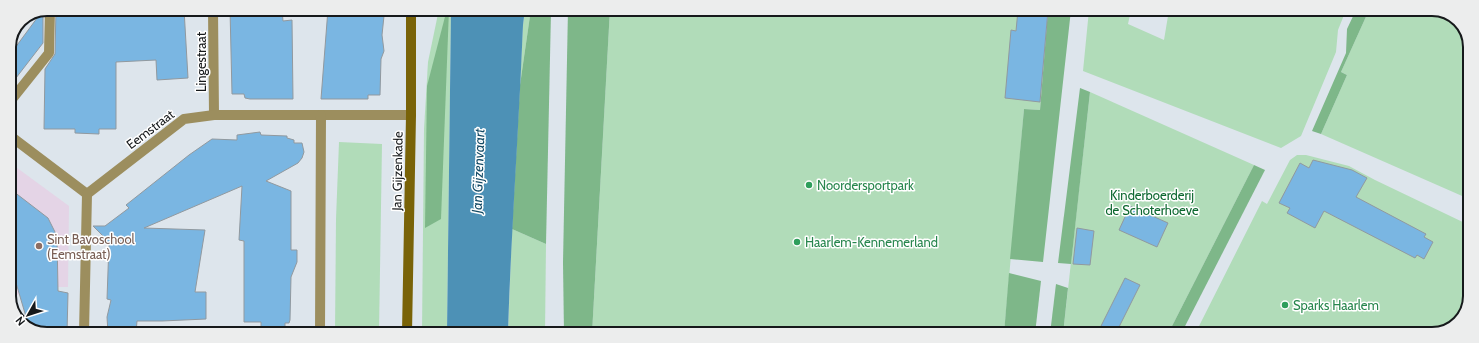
<svg xmlns="http://www.w3.org/2000/svg" width="1479" height="343" font-family="Cabin,sans-serif">
  <rect width="100%" height="100%" fill="#dde5ec"/>
  <!-- education -->
  <polygon fill="#e4d4e6" points="9,162 69,206 68,287 39,287 9,298"/>
  <!-- green -->
  <g fill="#b1dcb9">
    <polygon points="439,9 451,9 447,333 422,333 424,129 428,62"/>
    <polygon points="525,9 531,9 520,85 523,25"/>
    <polygon points="610,9 1048,10 1040,110 1024,109 1004,334 592,334"/>
    <polygon points="1089,10 1131,10 1128,24 1164,40 1169,10 1346,10 1338,30 1336,52 1301,136 1281,148 1083,71"/>
    <polygon points="1369,10 1440,10 1460,22 1470,42 1469,199 1321,134 1347,75 1341,72"/>
    <polygon points="1090,92 1254,165 1168,334 1063,334"/>
    <polygon points="339,142 382,144 379,333 335,333 336,219"/>
    <polygon points="1297,155 1306,155 1349,166 1375,180 1469,225 1469,304 1457,325 1432,334 1195,334 1262,201 1267,204 1290,160"/>
    <polygon points="512,229 546,244 545,333 508,333"/>
  </g>
  <!-- forest -->
  <g fill="#7eb789">
    <polygon points="447,9 449,9 441,219 425,228 427,86"/>
    <polygon points="531,9 551,9 551,11 546,244 512,229 520,85"/>
    <polygon points="568,9 610,9 592,334 564,334 563,263"/>
    <polygon points="1048,10 1071,10 1043,262 1010,259 1024,109 1040,110"/>
    <polygon points="1356,10 1369,10 1341,72 1347,75 1321,134 1312,131 1346,53 1347,29"/>
    <polygon points="1080,88 1090,92 1071,264 1058,263"/>
    <polygon points="1254,165 1265,170 1181,334 1168,334"/>
    <polygon points="1009,273 1041,281 1035,334 1004,334"/>
    <polygon points="1056,284 1068,288 1063,334 1050,334"/>
  </g>
  <!-- water -->
  <path fill="#4d91b6" d="M451,9h74l-2,16c-4,103 -12,205 -15,308h-61z"/>
  <!-- building -->
  <g fill="#7ab6e2" stroke="#91999f">
    <polygon points="56,9 184,9 188,78 157,80 156,60 116,62 116,129 99,129 99,134 75,133 75,129 44,129 45,69 55,54"/>
    <polygon points="230,9 282,9 283,21 292,20 293,99 250,99 245,98 244,94 232,94"/>
    <polygon points="328,9 356,11 356,9 380,9 379,16 384,16 382,35 384,51 381,59 380,95 368,95 368,99 321,99"/>
    <polygon points="43,10 43,43 9,87 9,56"/>
    <polygon points="1018,10 1048,10 1040,102 1005,98 1011,30 1016,31"/>
    <polygon points="260,132 261,135 287,136 287,138 294,140 294,143 302,143 304,152 302,158 298,163 266,181 291,191 291,250 297,250 297,262 291,277 290,320 289,323 285,323 285,333 261,333 261,322 244,322 244,241 239,240 242,186 144,228 205,230 195,292 206,292 206,319 162,321 137,321 136,333 108,333 107,317 111,300 107,299 109,243 105,244 104,237 93,226 105,226 129,208 126,205 189,155 212,139 237,140 237,135"/>
    <polygon points="1313,160 1352,170 1367,178 1356,197 1426,234 1424,237 1433,242 1424,259 1417,255 1415,258 1324,211 1315,228 1287,213 1290,208 1279,203 1300,163 1309,168"/>
    <polygon points="9,188 48,218 57,236 58,291 68,293 67,333 39,333 29,327 14,276 9,275"/>
    <polygon points="1130,206 1168,223 1157,247 1119,230"/>
    <polygon points="1077,228 1094,231 1090,265 1073,264"/>
    <polygon points="1125,278 1140,285 1116,333 1101,326"/>
  </g>
  <g fill="none" stroke-linecap="round" stroke-linejoin="round">
    <!-- lane -->
    <polyline stroke="#9c8e5e" stroke-width="10" points="9,103 49,53 50,9"/>
    <!-- street -->
    <g stroke="#9c8e5e" stroke-width="10">
      <polyline points="213,9 214,115"/>
      <polyline points="9,135 87,194"/>
      <polyline points="87,194 184,119 214,115 411,115"/>
      <polyline points="84,333 87,194"/>
      <polyline points="320,333 321,115"/>
    </g>
    <!-- secondary -->
    <polyline stroke="#796308" stroke-width="10" points="407,333 411,115 411,9"/>
  </g>
  <!-- markers -->
  <g fill="#2e9e5b" stroke="#fff" stroke-width="1.5">
    <circle cx="809" cy="185" r="4"/>
    <circle cx="797" cy="242" r="4"/>
    <circle cx="1285" cy="305" r="4"/>
  </g>
  <circle fill="#8d6e63" stroke="#fff" stroke-width="1.5" cx="39" cy="246" r="4"/>
  <g text-anchor="middle" dominant-baseline="central" stroke-width="3" stroke-linejoin="round" paint-order="stroke">
    <!-- street labels -->
    <g font-size="13" fill="#16191b" stroke="#fff">
      <text transform="translate(201 62) rotate(-90)">Lingestraat</text>
      <text transform="translate(150 129) rotate(-37)">Eemstraat</text>
      <text transform="translate(397 171) rotate(-89)">Jan Gijzenkade</text>
    </g>
    <!-- leisure labels -->
    <g font-size="13" fill="#27864d" stroke="#fff" text-anchor="start">
      <text x="817" y="185">Noordersportpark</text>
      <text x="805" y="242">Haarlem-Kennemerland</text>
      <text x="1293" y="305">Sparks Haarlem</text>
    </g>
    <!-- park labels -->
    <g font-size="13" fill="#0d6830" stroke="#fff">
      <text x="1152" y="195">Kinderboerderij<tspan x="1152" dy="15">de Schoterhoeve</tspan></text>
    </g>
    <!-- education labels -->
    <g font-size="13" fill="#785e54" stroke="#fff" text-anchor="start">
      <text x="47" y="239">Sint Bavoschool<tspan x="47" dy="15">(Eemstraat)</tspan></text>
    </g>
    <!-- water labels -->
    <g font-size="14" font-style="italic" fill="#134a65" stroke="#fff">
      <text transform="translate(478 171) rotate(-88)">Jan Gijzenvaart</text>
    </g>
  </g>
  <!-- crop -->
  <path d="M0 0H1479V343H0ZM47 16H1432A31 31 0 0 1 1463 47V296A31 31 0 0 1 1432 327H47A31 31 0 0 1 16 296V47A31 31 0 0 1 47 16Z" fill="#eceded" fill-rule="evenodd"/>
  <path fill="none" stroke="#16191b" stroke-width="2" d="M47 16H1432A31 31 0 0 1 1463 47V296A31 31 0 0 1 1432 327H47A31 31 0 0 1 16 296V47A31 31 0 0 1 47 16Z"/>
  <!-- north arrow -->
  <g transform="translate(28 315) rotate(231)" stroke="#ffffff" stroke-width="3" paint-order="stroke">
  <path d="M0-3L7 15L0 10L-7 15Z" fill="#16191b"/>
  <text y="-6" font-size="11" font-weight="bold" text-anchor="middle" fill="#16191b">N</text>
  </g>
</svg>
